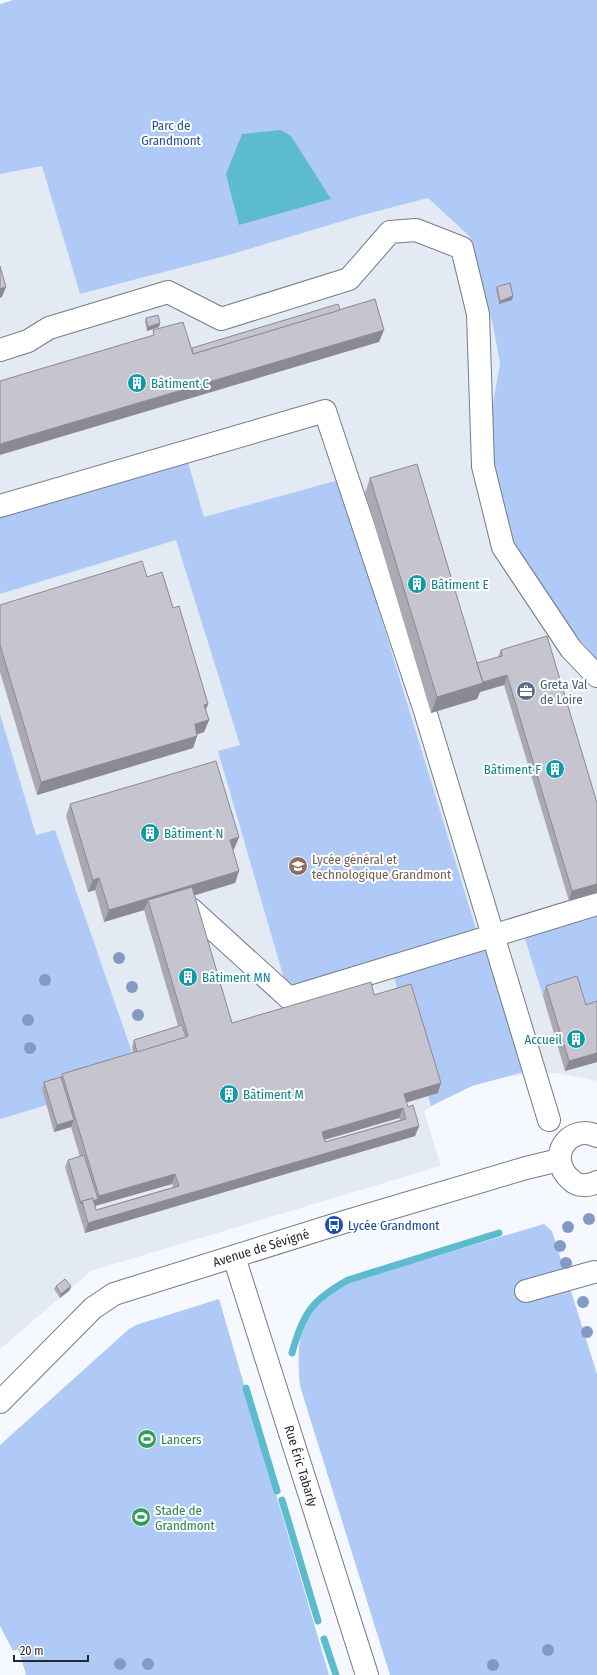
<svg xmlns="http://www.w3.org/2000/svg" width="597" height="1675" font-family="'Fira Sans Condensed',sans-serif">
  <rect width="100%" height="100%" fill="#f5f8ff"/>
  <!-- built -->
  <polygon fill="#e4eaf4" points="42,165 80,294 229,255 363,215 428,198 470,237 493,326 500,363 493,403 491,428 511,537 566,625 597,659 597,1081 555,1073 534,1073 493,1079 472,1086 446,1098 424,1111 441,1166 91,1271 0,1349 0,174"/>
  <!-- green -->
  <g fill="#b0caf7">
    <polygon points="13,0 597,0 597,659 566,625 511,537 492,458 493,403 500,363 493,326 470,237 428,198 363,215 229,255 80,294 42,166 0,174 0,4"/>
    <polygon points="187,459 204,517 339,480 477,932 287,989 218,751 240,745 176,540 0,594 0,516"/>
    <polygon points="0,714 36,835 55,830 135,1061 47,1105 0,1119"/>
    <polygon points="597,914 597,1017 582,1014 574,986 543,996 524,936"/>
    <polygon points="486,945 527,1071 472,1086 431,1106 393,974"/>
    <path d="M544,1224l8,7 45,143v301h-207l-90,-289c-5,-54 1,-75 49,-104z"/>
    <polygon points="219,1299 329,1675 25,1675 26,1674 18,1649 13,1651 0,1626 0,1445 129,1329 136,1325"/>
  </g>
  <!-- water -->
  <polygon fill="#5cbbcc" points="281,130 291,136 331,199 239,225 226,174 242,134"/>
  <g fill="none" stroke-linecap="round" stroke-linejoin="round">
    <!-- stream -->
    <g stroke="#5cbbcc" stroke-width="7">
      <path d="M292,1353c11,-40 20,-53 56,-73l151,-47"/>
      <polyline points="246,1388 277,1491"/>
      <polyline points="282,1500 318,1621"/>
      <polyline points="324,1639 336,1675"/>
    </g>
    <!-- minor casing -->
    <g stroke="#757b84" stroke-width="24">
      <g id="minor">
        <polyline points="0,350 28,341 49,328 168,292 221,319 349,279 390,232 416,230 462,248 478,314 483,466 503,547 571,649 597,676"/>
        <polyline points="0,506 325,411 425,711 549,1120"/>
        <polyline points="191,909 289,998 597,904"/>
        <path d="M597,1136c-28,-13 -52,21 -26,44 7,7 18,6 26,2"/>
        <polyline points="234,1257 367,1675"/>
        <polyline points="526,1291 594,1272"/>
        <polyline points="0,1402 93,1308 114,1294 334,1225 526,1168 559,1160"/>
      </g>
    </g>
    <!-- minor -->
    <use href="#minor" stroke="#fff" stroke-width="22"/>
  </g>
  <!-- trees -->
  <g fill="#849ac4">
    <circle cx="119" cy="958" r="6"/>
    <circle cx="45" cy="980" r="6"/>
    <circle cx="132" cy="987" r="6"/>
    <circle cx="138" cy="1015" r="6"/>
    <circle cx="28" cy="1020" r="6"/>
    <circle cx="30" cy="1048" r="6"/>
    <circle cx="589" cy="1219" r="6"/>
    <circle cx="568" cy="1227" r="6"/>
    <circle cx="560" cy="1246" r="6"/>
    <circle cx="566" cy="1263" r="6"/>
    <circle cx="583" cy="1302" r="6"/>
    <circle cx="587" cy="1332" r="6"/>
    <circle cx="548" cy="1650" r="6"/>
    <circle cx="120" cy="1664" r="6"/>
    <circle cx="148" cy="1664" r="6"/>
    <circle cx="493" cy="1665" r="6"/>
  </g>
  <!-- wall -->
  <g fill="#aaa9b2" fill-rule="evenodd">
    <polygon points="497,287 513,296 512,300 499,304 496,290"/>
    <polygon points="146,318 160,323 159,327 147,331 145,322"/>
    <polygon points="370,478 477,663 498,657 501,650 597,803 597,893 569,901 504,685 480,692 477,699 431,713 365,493"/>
    <polygon points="0,605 173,608 208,704 206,710 209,720 204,732 197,734 197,736 193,748 37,795 0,672"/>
    <path d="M70,804l169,33 -5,12 -1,1 6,21 -4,12 -41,12 38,128 142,-28 64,98 -32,10 2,4 11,19 -4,10 -330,97 -20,-66 3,-7 12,-3 -9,-30 -17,5 -12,-43 2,-7 17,-5 1,-3 71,-21 -1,-6 2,-7 44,-14 -34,-116 -40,12 -9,-32 -7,2 -22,-76zM399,1118l1,2 -75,22v-2zM172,1184l1,3 -77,23 -1,-4z"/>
    <polygon points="546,986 586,1005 597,1001 597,1062 565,1071 543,996"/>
    <polygon points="56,1286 70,1290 60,1298 54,1289"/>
  </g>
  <!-- shaded-wall -->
  <g fill="#8b8991">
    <polygon points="6,287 2,297 0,298 0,289"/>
    <polygon points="513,296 512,300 499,304 500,301"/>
    <polygon points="160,323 159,327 147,331 148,327"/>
    <polygon points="384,330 379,342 0,455 0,444"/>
    <polygon points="507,675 504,685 480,692 477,699 431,713 437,697 479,683"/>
    <polygon points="208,704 203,716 204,705"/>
    <polygon points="209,720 204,732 190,737 195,724"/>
    <polygon points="197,736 193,748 37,795 41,782"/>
    <polygon points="239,837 234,849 226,852 230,840"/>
    <polygon points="239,871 235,883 150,909 148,900 144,910 104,922 109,910"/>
    <polygon points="99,878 95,890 88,892 93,880"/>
    <polygon points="597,884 597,893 569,901 572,891"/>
    <polygon points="597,1053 597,1062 565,1071 569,1061"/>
    <polygon points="441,1083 438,1093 400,1104 404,1094"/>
    <polygon points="403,1108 399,1118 319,1141 322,1132"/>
    <polygon points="74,1120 71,1127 54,1132 57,1125"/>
    <polygon points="419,1126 415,1136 85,1233 88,1223"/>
    <polygon points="175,1174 172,1184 84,1209 83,1204 98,1199 99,1196"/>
    <polygon points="71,1286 70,1290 60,1298 61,1294"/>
  </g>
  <!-- building -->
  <g fill="#c6c4cf" stroke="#8b8991" fill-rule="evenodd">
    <polygon points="0,266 6,287 0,289"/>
    <polygon points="510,283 513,296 500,301 497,287"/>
    <polygon points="375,299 384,330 0,444 0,381 154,335 153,330 183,322 193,354"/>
    <polygon points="338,304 340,310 193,354 192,348"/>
    <polygon points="158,315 160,323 148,327 146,318"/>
    <polygon points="417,464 483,683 437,697 370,478"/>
    <polygon points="142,561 147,577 162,572 173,608 179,606 208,704 204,705 209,720 195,724 197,736 41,782 0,645 0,605"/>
    <polygon points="547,636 597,803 597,884 572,891 507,675 483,682 477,663 502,656 501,650"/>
    <polygon points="216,761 239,837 230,840 239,871 109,910 99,878 93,880 70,804"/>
    <path d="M192,887l40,136 139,-41 3,13 37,-11 30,99 -37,11 4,13 5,-2 6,21 -331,97 -6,-22 11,-3 3,12 83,-24 -4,-12 -76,22 -37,-122 126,-38 -40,-136zM403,1108l3,11 -81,23 -3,-10z"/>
    <polygon points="577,976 586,1005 597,1001 597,1053 569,1061 546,986"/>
    <polygon points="182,1025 186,1037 137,1052 134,1040"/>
    <polygon points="61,1077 74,1120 57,1125 44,1082"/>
    <polygon points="84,1155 98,1199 93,1201 93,1198 82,1201 81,1204 68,1160"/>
    <polygon points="65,1279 71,1286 61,1294 56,1286"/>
  </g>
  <!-- icons -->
  <defs>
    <g id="building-disc" transform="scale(1)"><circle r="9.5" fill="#0f9aa8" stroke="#fff"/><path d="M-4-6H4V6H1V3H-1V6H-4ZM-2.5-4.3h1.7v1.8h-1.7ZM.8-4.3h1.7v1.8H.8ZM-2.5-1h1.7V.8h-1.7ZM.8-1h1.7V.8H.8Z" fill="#fff"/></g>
    <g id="office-disc" transform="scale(1)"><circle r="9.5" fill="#5c6f8a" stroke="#fff"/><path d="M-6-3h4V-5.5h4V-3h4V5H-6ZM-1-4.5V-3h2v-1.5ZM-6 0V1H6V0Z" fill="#fff"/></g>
    <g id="school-disc" transform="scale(1)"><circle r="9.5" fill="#8d6e63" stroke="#fff"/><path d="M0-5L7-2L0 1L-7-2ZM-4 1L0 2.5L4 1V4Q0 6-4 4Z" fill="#fff"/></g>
    <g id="bus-disc" transform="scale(1)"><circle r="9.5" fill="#1a4fb4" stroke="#fff"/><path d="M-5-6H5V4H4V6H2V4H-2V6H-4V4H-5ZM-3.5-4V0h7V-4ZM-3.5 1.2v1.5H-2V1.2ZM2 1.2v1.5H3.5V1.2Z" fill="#fff"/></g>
    <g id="stadium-disc" transform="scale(1)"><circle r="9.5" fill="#2e9e5b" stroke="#fff"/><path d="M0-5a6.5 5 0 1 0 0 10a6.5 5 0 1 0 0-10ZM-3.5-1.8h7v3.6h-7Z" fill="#fff"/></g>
  </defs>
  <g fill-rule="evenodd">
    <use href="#building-disc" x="137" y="383"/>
    <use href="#building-disc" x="417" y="584"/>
    <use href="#office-disc" x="526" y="691"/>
    <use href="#building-disc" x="555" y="769"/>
    <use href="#building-disc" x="150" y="833"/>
    <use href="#school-disc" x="298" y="866"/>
    <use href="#building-disc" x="188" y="977"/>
    <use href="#building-disc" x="576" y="1039"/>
    <use href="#building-disc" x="229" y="1094"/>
    <use href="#bus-disc" x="334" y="1225"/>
    <use href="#stadium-disc" x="147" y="1439"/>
    <use href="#stadium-disc" x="141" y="1517"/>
  </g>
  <g text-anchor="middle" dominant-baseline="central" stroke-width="4" stroke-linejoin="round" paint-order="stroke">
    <!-- park labels -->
    <g font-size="13" fill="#274d93" stroke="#fff">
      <text x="171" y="125">Parc de<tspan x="171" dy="15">Grandmont</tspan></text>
    </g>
    <!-- culture labels -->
    <g font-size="13" fill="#0d838f" stroke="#fff" text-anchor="start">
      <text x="151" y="383">Bâtiment C</text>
      <text x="431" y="584">Bâtiment E</text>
      <text x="541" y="769" text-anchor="end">Bâtiment F</text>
      <text x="164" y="833">Bâtiment N</text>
      <text x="202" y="977">Bâtiment MN</text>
      <text x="562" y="1039" text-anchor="end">Accueil</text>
      <text x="243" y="1094">Bâtiment M</text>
    </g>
    <!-- service labels -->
    <g font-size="13" fill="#4e5e75" stroke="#fff" text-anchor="start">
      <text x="540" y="684">Greta Val<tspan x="540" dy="15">de Loire</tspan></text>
    </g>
    <!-- education labels -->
    <g font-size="13" fill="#785e54" stroke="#fff" text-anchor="start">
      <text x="312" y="859">Lycée général et<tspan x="312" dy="15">technologique Grandmont</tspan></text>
    </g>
    <!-- transit labels -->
    <g font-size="13" fill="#164399" stroke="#fff" text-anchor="start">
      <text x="348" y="1225">Lycée Grandmont</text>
    </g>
    <!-- street labels -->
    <g font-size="13" fill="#25282c" stroke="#fff">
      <text transform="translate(261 1248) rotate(-17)">Avenue de Sévigné</text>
      <text transform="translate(301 1466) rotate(73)">Rue Éric Tabarly</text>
    </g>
    <!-- leisure labels -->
    <g font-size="13" fill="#27864d" stroke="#fff" text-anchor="start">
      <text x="161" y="1439">Lancers</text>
      <text x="155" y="1510">Stade de<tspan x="155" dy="15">Grandmont</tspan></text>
    </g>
  </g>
  <!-- scale -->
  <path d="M14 1655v6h74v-6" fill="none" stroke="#25282c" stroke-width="2"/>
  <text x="20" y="1655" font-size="12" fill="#25282c" stroke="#ffffff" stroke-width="3" paint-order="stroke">20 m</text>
</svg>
